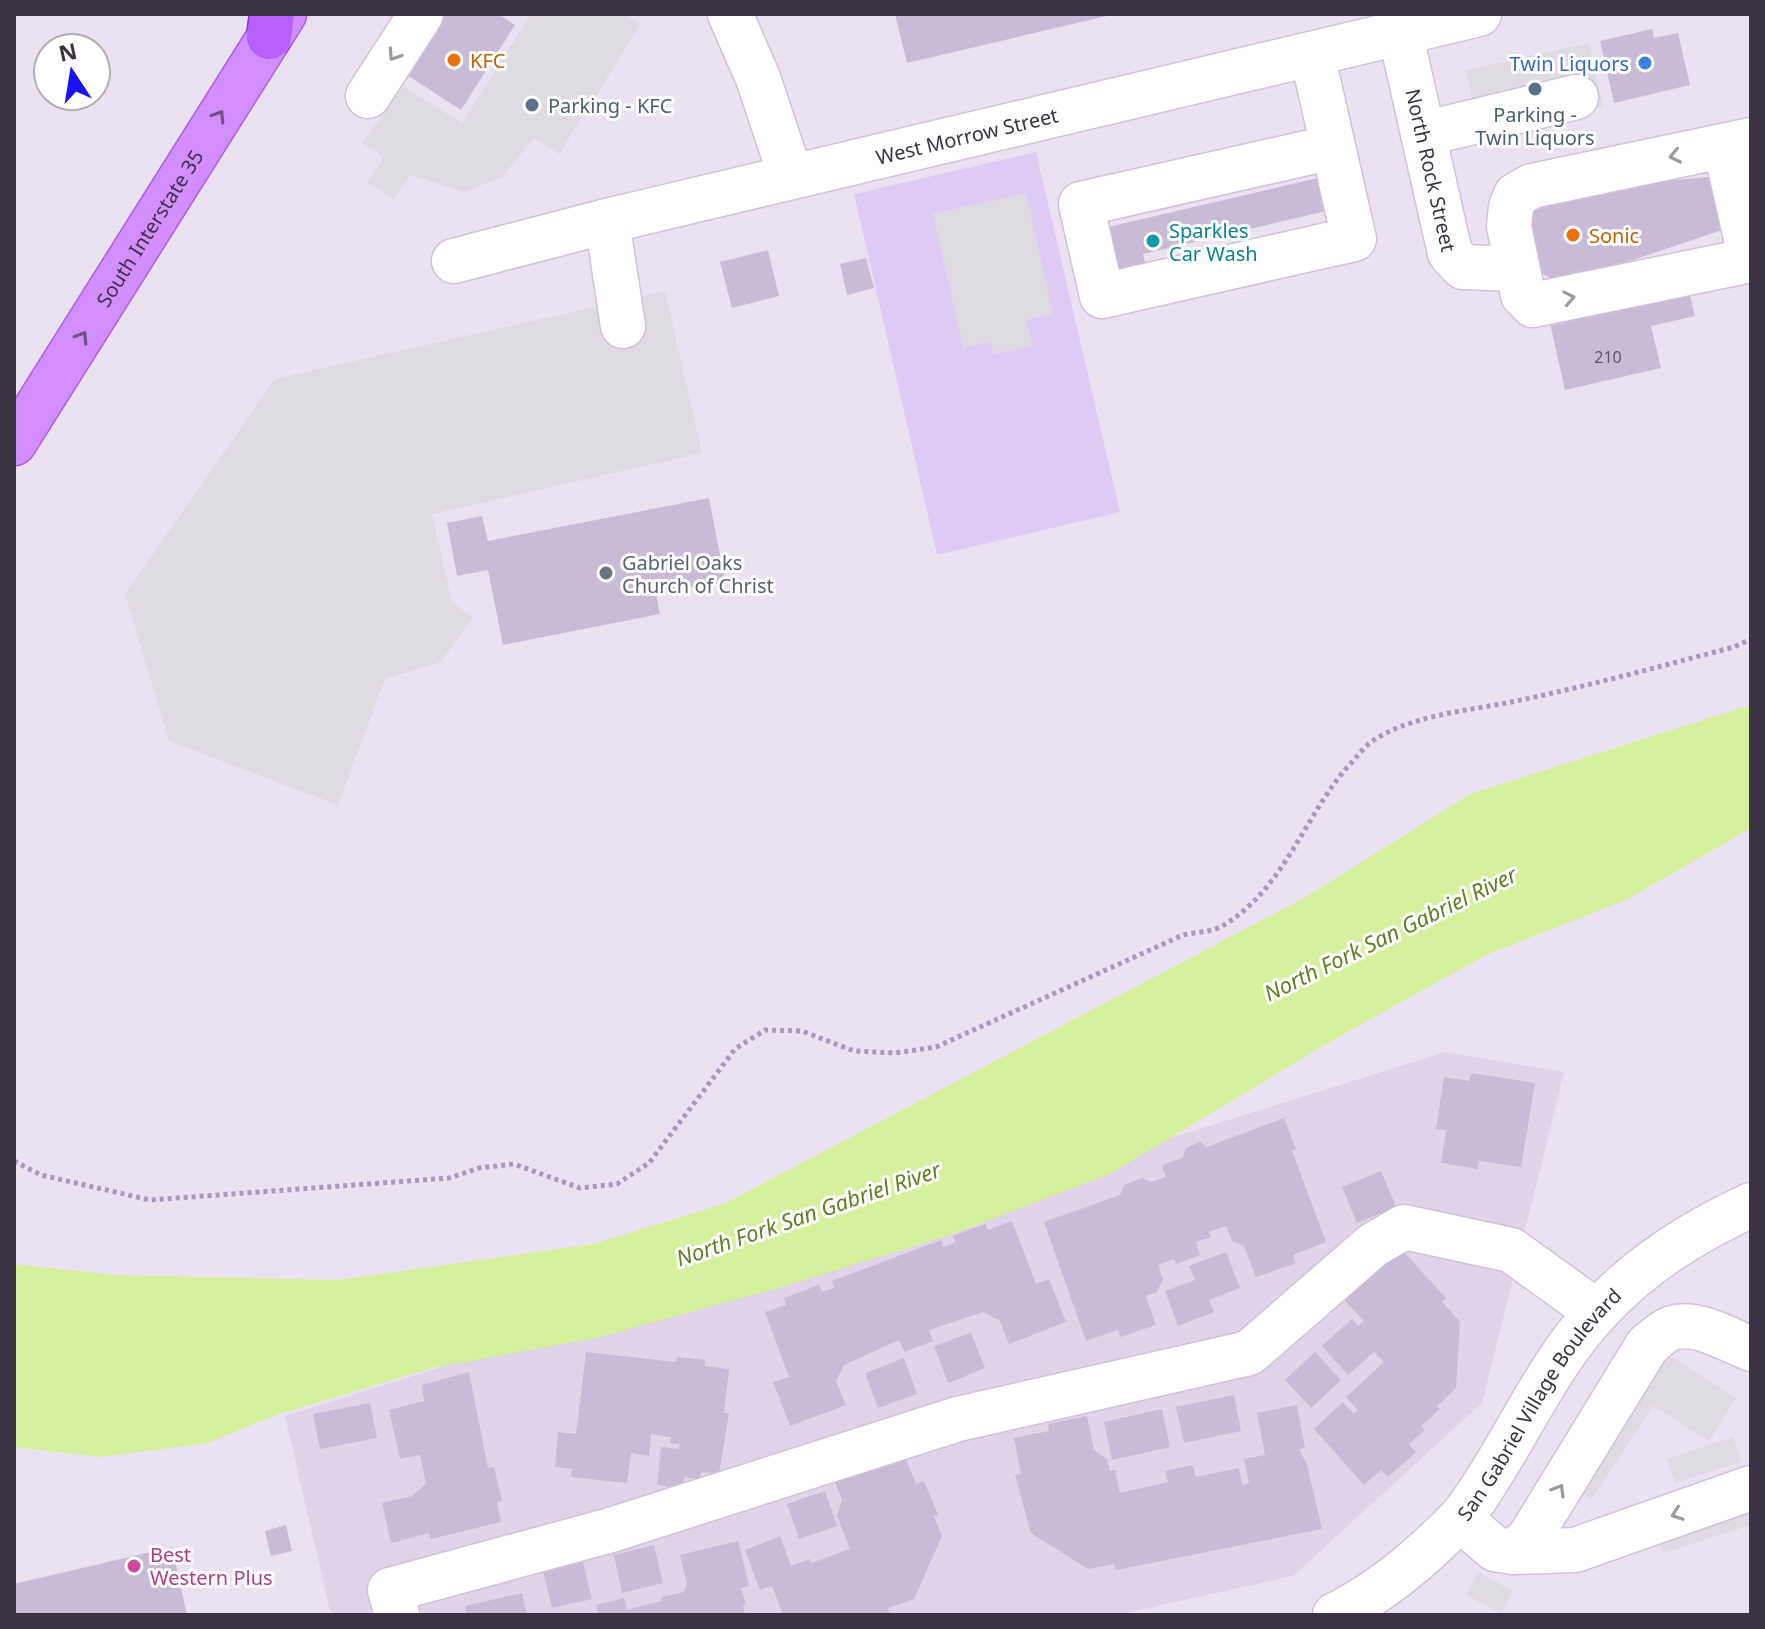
<svg xmlns="http://www.w3.org/2000/svg" width="1765" height="1629" font-family="'Noto Sans',sans-serif">
  <rect width="100%" height="100%" fill="#ebe2f1"/>
  <!-- residential -->
  <polygon fill="#e0d4e9" points="1445,1052 1564,1072 1482,1403 1293,1576 1117,1615 331,1615 285,1416"/>
  <!-- commercial -->
  <polygon fill="#dfccf4" points="1036,152 1120,512 937,555 854,194"/>
  <!-- parking -->
  <g fill="#dedbe2">
    <polygon points="531,14 624,14 641,24 559,154 534,138 502,177 464,192 410,175 394,199 367,182 384,157 362,143 403,86 462,123"/>
    <polygon points="1589,43 1603,107 1480,135 1466,70"/>
    <polygon points="1026,193 1053,314 1026,320 1032,346 993,354 990,342 963,348 933,214"/>
    <polygon points="665,291 702,453 432,514 452,602 473,617 441,662 385,679 338,805 169,741 125,594 275,379"/>
    <polygon points="1661,1350 1736,1398 1709,1441 1653,1406 1592,1499 1572,1487"/>
    <polygon points="1733,1437 1741,1462 1675,1483 1667,1459"/>
    <polygon points="1751,1497 1751,1525 1663,1553 1654,1528"/>
    <polygon points="1478,1572 1513,1591 1501,1613 1466,1595"/>
  </g>
  <!-- water -->
  <polygon fill="#d7f09d" points="1751,705 1751,828 1626,900 1486,955 1333,1040 1110,1174 950,1235 778,1288 596,1338 432,1368 279,1414 207,1443 101,1457 14,1447 14,1264 114,1275 338,1280 594,1244 726,1203 1306,897 1470,794"/>
  <!-- building -->
  <g fill="#c8bbd6">
    <polygon points="445,14 498,14 515,25 461,110 407,75"/>
    <polygon points="895,14 1111,14 1111,15 907,63"/>
    <polygon points="1652,29 1654,38 1678,33 1690,85 1614,103 1600,41"/>
    <polygon points="1709,177 1722,230 1627,262 1553,279 1543,274 1528,216 1535,205 1629,184"/>
    <polygon points="1318,178 1326,211 1143,254 1147,272 1117,280 1104,228"/>
    <polygon points="768,250 779,296 732,308 720,262"/>
    <polygon points="866,258 874,288 847,295 840,264"/>
    <polygon points="1689,291 1695,316 1651,326 1661,368 1565,390 1550,323"/>
    <polygon points="709,498 725,581 656,594 660,614 503,645 488,570 457,576 447,523 482,516 488,541"/>
    <polygon points="1471,1073 1535,1083 1521,1167 1479,1161 1478,1169 1441,1163 1446,1130 1436,1129 1444,1077 1469,1081"/>
    <polygon points="1284,1118 1296,1149 1292,1151 1326,1242 1293,1255 1296,1263 1256,1277 1244,1246 1232,1241 1226,1226 1209,1232 1211,1237 1196,1242 1200,1255 1176,1264 1174,1259 1158,1265 1163,1279 1157,1292 1146,1296 1156,1325 1120,1337 1118,1330 1086,1341 1044,1222 1120,1195 1124,1185 1143,1178 1151,1182 1166,1177 1162,1165 1182,1158 1186,1148 1200,1142 1207,1147"/>
    <polygon points="1381,1171 1396,1207 1357,1223 1342,1187"/>
    <polygon points="1012,1221 1036,1284 1049,1279 1066,1322 1009,1344 1000,1321 983,1312 929,1330 933,1341 904,1352 899,1340 844,1365 836,1381 846,1405 790,1426 773,1382 789,1377 765,1312 786,1305 784,1298 819,1285 822,1292 834,1288 832,1281 941,1240 943,1247 956,1242 953,1236 985,1224 988,1230"/>
    <polygon points="1402,1250 1446,1298 1442,1302 1460,1322 1456,1388 1437,1406 1440,1409 1421,1426 1425,1430 1409,1444 1416,1452 1388,1477 1381,1470 1364,1485 1314,1429 1343,1402 1354,1414 1358,1410 1346,1397 1384,1362 1374,1352 1348,1375 1322,1346 1352,1319 1358,1326 1364,1321 1342,1298 1385,1260 1388,1262"/>
    <polygon points="1226,1252 1240,1288 1209,1300 1214,1312 1178,1326 1165,1291 1195,1280 1189,1266"/>
    <polygon points="971,1333 985,1368 948,1383 934,1346"/>
    <polygon points="586,1352 676,1362 677,1357 705,1360 705,1366 729,1369 724,1413 729,1413 719,1474 701,1472 700,1479 684,1477 683,1489 657,1485 661,1447 679,1449 680,1444 670,1443 671,1437 651,1434 649,1456 631,1453 627,1483 571,1477 572,1469 555,1467 558,1432 576,1434"/>
    <polygon points="1315,1352 1341,1380 1311,1408 1285,1380"/>
    <polygon points="904,1358 917,1394 878,1408 865,1373"/>
    <polygon points="469,1372 488,1468 494,1467 502,1501 497,1502 501,1522 431,1539 429,1533 391,1543 382,1503 412,1496 426,1484 420,1455 400,1459 389,1410 424,1401 422,1385"/>
    <polygon points="1234,1395 1241,1431 1184,1443 1176,1407"/>
    <polygon points="370,1403 377,1438 320,1449 313,1414"/>
    <polygon points="1297,1405 1305,1448 1299,1449 1307,1465 1322,1529 1116,1570 1114,1564 1088,1569 1031,1533 1015,1475 1021,1474 1014,1438 1049,1431 1048,1424 1087,1416 1094,1450 1107,1459 1110,1471 1115,1470 1120,1493 1168,1482 1165,1471 1193,1465 1196,1477 1239,1468 1242,1485 1249,1483 1244,1459 1265,1455 1257,1413"/>
    <polygon points="1162,1409 1170,1447 1112,1460 1104,1422"/>
    <polygon points="903,1452 916,1484 924,1481 938,1515 934,1516 942,1536 914,1599 888,1608 890,1614 887,1615 783,1615 772,1586 760,1590 745,1550 780,1536 791,1566 810,1559 811,1563 850,1549 837,1516 842,1500 832,1474"/>
    <polygon points="825,1491 837,1526 799,1539 787,1504"/>
    <polygon points="286,1525 292,1551 271,1556 265,1531"/>
    <polygon points="738,1541 749,1586 741,1588 746,1604 743,1605 745,1615 599,1615 596,1605 624,1598 627,1610 661,1601 662,1597 684,1592 687,1584 680,1555"/>
    <polygon points="654,1545 663,1583 622,1593 614,1555"/>
    <polygon points="172,1547 187,1615 14,1615 14,1584"/>
    <polygon points="583,1562 592,1599 552,1608 543,1571"/>
    <polygon points="522,1593 527,1615 467,1615 465,1606"/>
  </g>
  <g fill="none" stroke-linecap="round" stroke-linejoin="round">
    <!-- minor casing -->
    <g stroke="#d0c2db" stroke-width="47">
      <g id="minor">
        <polyline points="730,14 758,78 791,177"/>
        <path id="s1" d="M1396,14l54,239 13,14 54,2"/>
        <polyline points="1312,54 1354,239 1102,296 1081,204 1333,147"/>
        <polyline points="368,96 421,14"/>
        <polyline points="1423,134 1576,97"/>
        <polyline points="1751,140 1532,186 1516,195 1511,207 1509,226 1523,295 1533,305 1751,260"/>
        <polyline points="1725,146 1751,260"/>
        <polyline points="607,221 623,326"/>
        <path id="s2" d="M454,261l153,-40 872,-207"/>
        <polyline points="1460,1519 1495,1549 1513,1552 1575,1550 1751,1488"/>
        <path d="M1513,1552l15,-12 119,-194c7,-6 16,-15 25,-18 24,-8 57,12 79,21"/>
        <polyline points="397,1615 390,1590 611,1530 958,1419 1249,1353 1373,1245 1404,1227 1511,1250 1597,1312"/>
        <path id="s3" d="M1335,1615c40,-20 71,-44 103,-75 10,-9 21,-19 29,-30 47,-64 76,-140 130,-198 44,-48 96,-80 154,-107"/>
      </g>
    </g>
    <!-- major casing -->
    <g stroke="#ad5ee4" stroke-width="47">
      <g id="major">
        <path id="s4" d="M14,443l270,-429"/>
      </g>
    </g>
    <!-- highway casing -->
    <g stroke="#8a30de" stroke-width="47">
      <polyline id="highway" points="269,37 272,14"/>
    </g>
    <!-- path -->
    <path stroke="#ac96be" stroke-width="5" stroke-dasharray="4 4" stroke-linecap="butt" d="M14,1161l27,14 109,25 299,-22 30,-10 35,-4 66,24 37,-4 32,-21 86,-114 30,-19 37,1 52,20 41,2 41,-6 247,-112c12,-3 31,-3 41,-10 61,-37 81,-111 126,-161 7,-7 13,-16 21,-22 41,-28 98,-31 145,-41 73,-15 145,-35 218,-54l17,-8"/>
    <!-- minor -->
    <use href="#minor" stroke="#fff" stroke-width="44"/>
    <!-- major -->
    <use href="#major" stroke="#d28eff" stroke-width="44"/>
    <!-- highway -->
    <use href="#highway" stroke="#b860ff" stroke-width="44"/>
  </g>
  <!-- one-way arrows -->
  <defs><path id="oneway-chevron" d="M-2-3.5L2.5 0L-2 3.5" fill="none" stroke-width="1.6" stroke-linecap="round" stroke-linejoin="round" transform="scale(2)"/></defs>
  <g stroke="#9d99a1">
    <use href="#oneway-chevron" transform="translate(394 55) rotate(123)"/>
    <use href="#oneway-chevron" transform="translate(1675 156) rotate(168)"/>
    <use href="#oneway-chevron" transform="translate(1569 298) rotate(-11)"/>
    <use href="#oneway-chevron" transform="translate(1559 1490) rotate(-59)"/>
    <use href="#oneway-chevron" transform="translate(1677 1514) rotate(161)"/>
  </g>
  <g stroke="#705385">
    <use href="#oneway-chevron" transform="translate(219 116) rotate(-58)"/>
    <use href="#oneway-chevron" transform="translate(82 337) rotate(-58)"/>
  </g>
  <!-- markers -->
  <g fill="#e8710a" stroke="#fff" stroke-width="3">
    <circle cx="454" cy="60" r="8"/>
    <circle cx="1573" cy="235" r="8"/>
  </g>
  <circle fill="#3f7fe0" stroke="#fff" stroke-width="3" cx="1645" cy="63" r="8"/>
  <g fill="#5c6f8a" stroke="#fff" stroke-width="3">
    <circle cx="1535" cy="89" r="8"/>
    <circle cx="532" cy="105" r="8"/>
  </g>
  <circle fill="#0f9aa8" stroke="#fff" stroke-width="3" cx="1153" cy="241" r="8"/>
  <circle fill="#6b7280" stroke="#fff" stroke-width="3" cx="606" cy="573" r="8"/>
  <circle fill="#d1479c" stroke="#fff" stroke-width="3" cx="134" cy="1566" r="8"/>
  <g text-anchor="middle" dominant-baseline="central" stroke-width="6" stroke-linejoin="round" paint-order="stroke">
    <!-- number labels -->
    <g font-size="16" fill="#5e5568">
      <text x="1608" y="357">210</text>
    </g>
    <!-- food labels -->
    <g font-size="20" fill="#c56008" stroke="#fff" text-anchor="start">
      <text x="470" y="60">KFC</text>
      <text x="1589" y="235">Sonic</text>
    </g>
    <!-- shop labels -->
    <g font-size="20" fill="#366cbe" stroke="#fff" text-anchor="end">
      <text x="1629" y="63">Twin Liquors</text>
    </g>
    <!-- service labels -->
    <g font-size="20" fill="#4e5e75" stroke="#fff" text-anchor="start">
      <text x="548" y="105">Parking - KFC</text>
      <text x="1535" y="114" text-anchor="middle">Parking -<tspan x="1535" dy="23">Twin Liquors</tspan></text>
    </g>
    <!-- street labels -->
    <g font-size="20" fill="#3b3343" stroke="#fff">
      <text stroke="none"><textPath href="#s2" startOffset="528">West Morrow Street</textPath></text>
      <text stroke="none"><textPath href="#s1" startOffset="160">North Rock Street</textPath></text>
      <text stroke="none"><textPath href="#s4" startOffset="254">South Interstate 35</textPath></text>
      <text stroke="none"><textPath href="#s3" startOffset="298">San Gabriel Village Boulevard</textPath></text>
    </g>
    <!-- culture labels -->
    <g font-size="20" fill="#0d838f" stroke="#fff" text-anchor="start">
      <text x="1169" y="230">Sparkles<tspan x="1169" dy="23">Car Wash</tspan></text>
    </g>
    <!-- worship labels -->
    <g font-size="20" fill="#5b616d" stroke="#fff" text-anchor="start">
      <text x="622" y="562">Gabriel Oaks<tspan x="622" dy="23">Church of Christ</tspan></text>
    </g>
    <!-- hotel labels -->
    <g font-size="20" fill="#b23c85" stroke="#fff" text-anchor="start">
      <text x="150" y="1554">Best<tspan x="150" dy="23">Western Plus</tspan></text>
    </g>
    <!-- water labels -->
    <g font-size="22" font-style="italic" fill="#637f24" stroke="#fff">
      <text transform="translate(1390 933) rotate(-26)">North Fork San Gabriel River</text>
      <text transform="translate(808 1213) rotate(-19)">North Fork San Gabriel River</text>
    </g>
  </g>
  <!-- border -->
  <rect width="1765" height="1629" fill="none" stroke="#3b3343" stroke-width="32"/>
  <!-- north arrow -->
  <g transform="translate(72 72) rotate(348)"><circle r="38" fill="#ffffff" stroke="#b1adb4" stroke-width="2"/>
  <path d="M0-6L14 30L0 20L-14 30Z" fill="#1910fb"/>
  <text y="-12" font-size="22" font-weight="bold" text-anchor="middle" fill="#3b3343">N</text>
  </g>
</svg>
